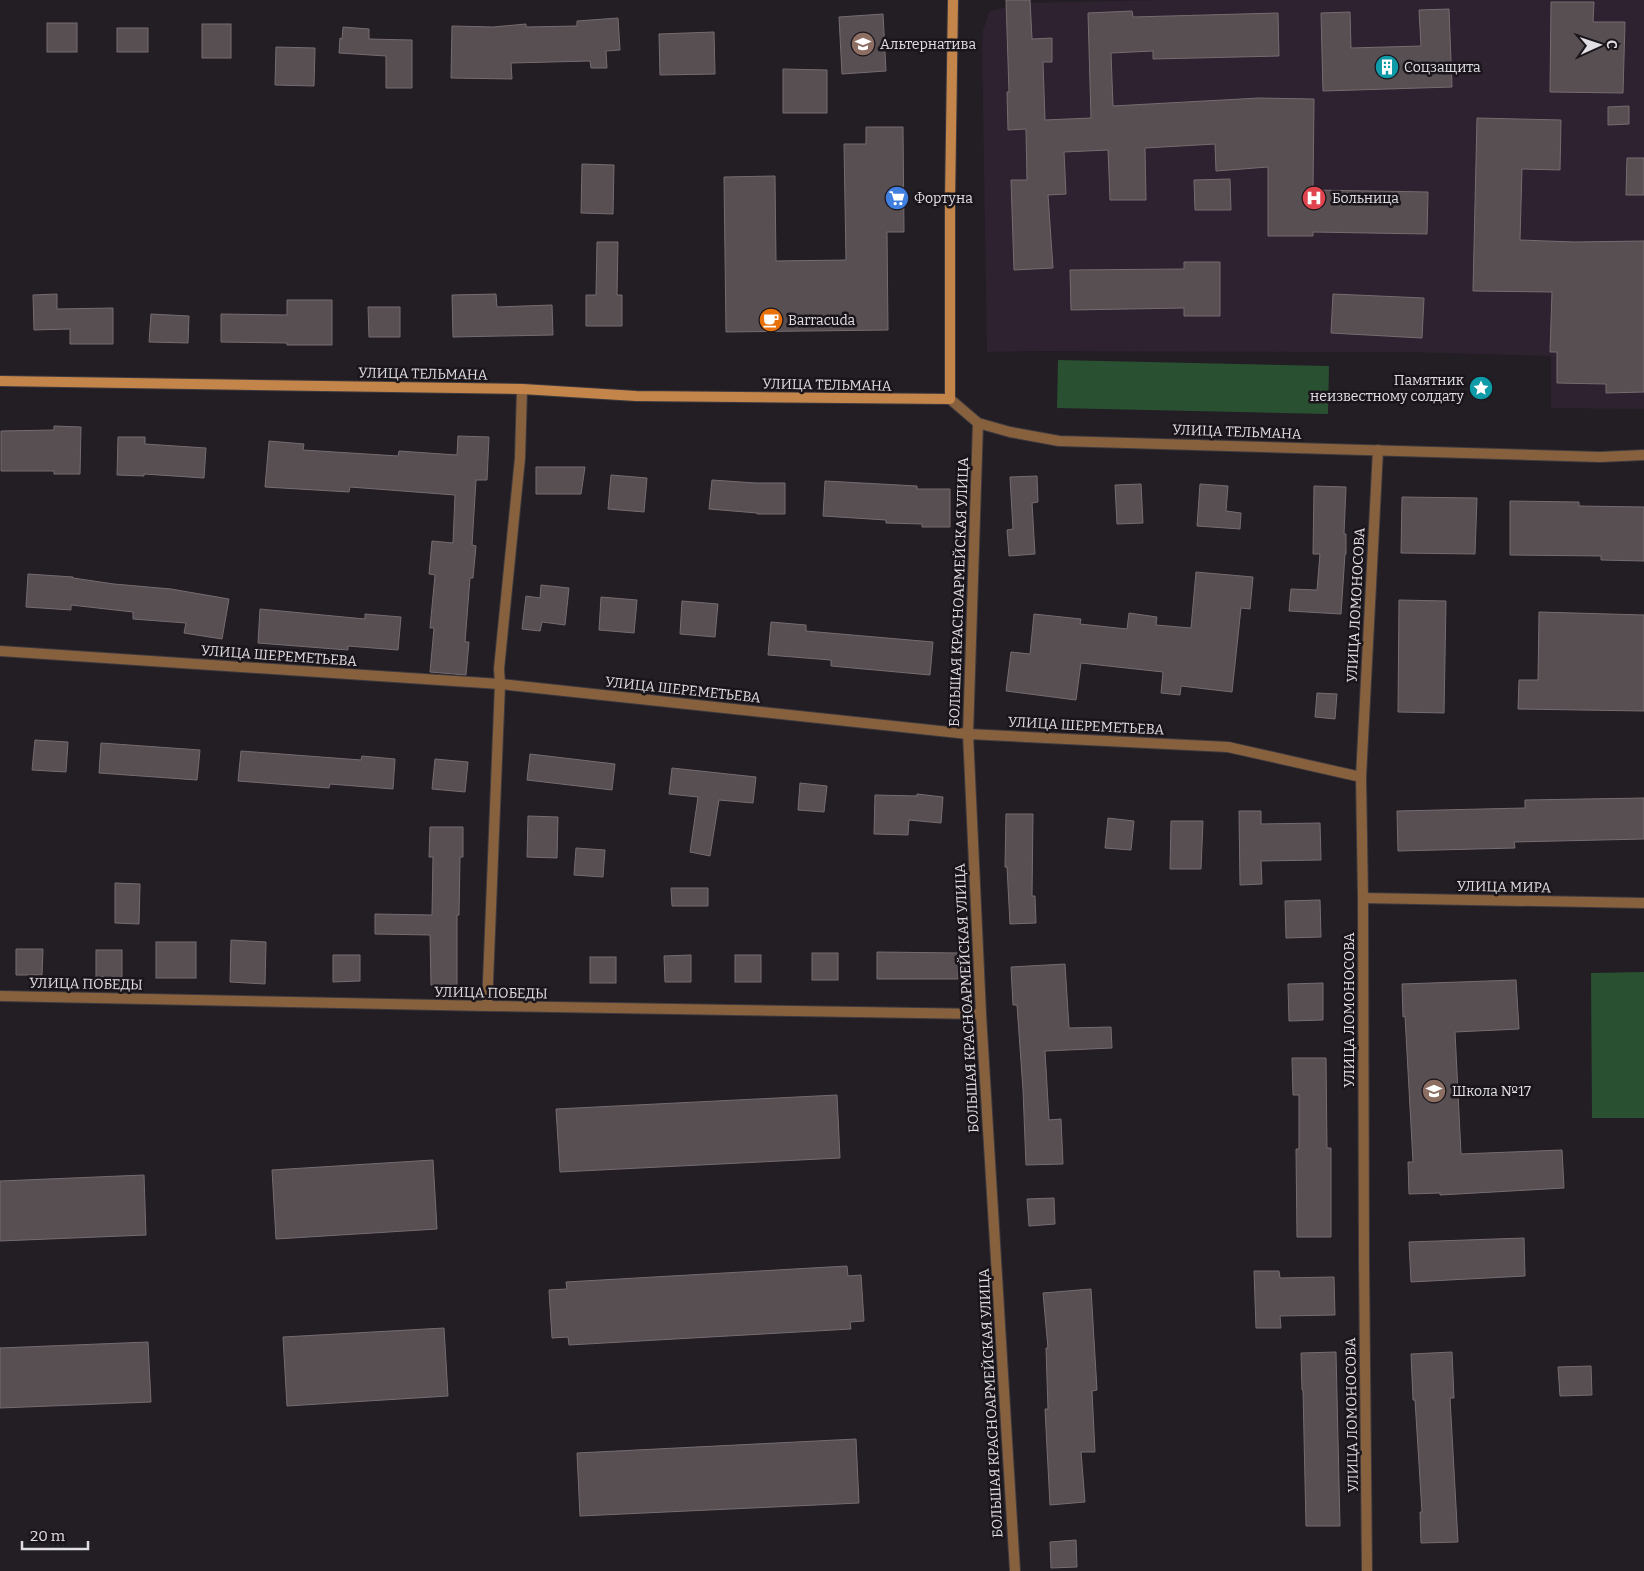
<svg xmlns="http://www.w3.org/2000/svg" width="1644" height="1571" font-family="Bitter,serif">
  <rect width="100%" height="100%" fill="#221e24"/>
  <!-- medical -->
  <polygon fill="#2e2230" points="1160,0 1644,0 1644,409 1551,408 1551,356 1410,352 1030,351 987,352 982,46 983,30 990,11 1024,3"/>
  <!-- green -->
  <g fill="#295031">
    <polygon points="1058,360 1329,366 1328,414 1057,408"/>
    <polygon points="1644,972 1644,1118 1592,1118 1591,973"/>
  </g>
  <!-- building -->
  <g fill="#584f52" stroke="#766c70">
    <polygon points="1006,0 1030,0 1032,39 1052,38 1052,62 1043,62 1045,120 1091,118 1088,13 1132,11 1133,17 1278,13 1279,56 1153,59 1153,51 1111,53 1113,106 1259,98 1314,99 1313,190 1428,192 1427,234 1313,232 1313,236 1268,236 1268,167 1216,171 1215,144 1145,148 1146,200 1110,200 1108,150 1064,152 1066,194 1048,195 1053,268 1014,270 1011,180 1027,180 1026,129 1008,130 1007,92 1009,92"/>
    <polygon points="1551,2 1594,2 1593,22 1625,22 1623,93 1550,92"/>
    <polygon points="1449,9 1452,87 1323,91 1321,13 1350,12 1351,48 1421,46 1419,10"/>
    <polygon points="883,14 886,71 842,74 839,17"/>
    <polygon points="618,18 620,50 606,51 607,68 591,68 590,61 511,63 512,79 451,78 452,26 493,27 526,24 526,27 577,26 577,21"/>
    <rect x="47" y="23" width="30" height="29"/>
    <rect x="202" y="24" width="29" height="34"/>
    <polygon points="343,27 369,29 369,39 412,40 412,88 386,88 386,56 339,53 340,38 342,39"/>
    <rect x="117" y="28" width="31" height="24"/>
    <polygon points="714,32 715,74 660,75 659,34"/>
    <polygon points="276,47 315,48 314,86 275,85"/>
    <polygon points="783,69 827,70 827,113 783,113"/>
    <polygon points="1629,106 1629,124 1608,125 1608,107"/>
    <polygon points="1477,118 1561,120 1560,170 1522,169 1520,240 1574,242 1644,241 1644,392 1606,393 1606,384 1557,383 1557,352 1550,352 1552,292 1473,291"/>
    <polygon points="866,127 903,127 904,232 887,232 888,330 726,332 724,177 775,176 776,261 846,260 844,144 866,144"/>
    <polygon points="1627,158 1644,158 1644,195 1626,195"/>
    <polygon points="582,164 614,165 613,214 581,213"/>
    <polygon points="1230,179 1231,210 1195,210 1194,180"/>
    <polygon points="597,242 618,242 617,295 622,295 622,326 586,326 586,295 596,295"/>
    <polygon points="1184,262 1220,262 1220,316 1184,316 1184,308 1071,310 1070,270 1184,269"/>
    <polygon points="57,294 57,309 113,308 113,344 70,344 70,329 34,330 33,295"/>
    <polygon points="496,294 497,307 552,305 553,335 453,337 452,295"/>
    <polygon points="1333,294 1424,298 1422,338 1331,333"/>
    <polygon points="287,300 332,300 332,345 287,345 287,343 221,342 221,314 287,315"/>
    <polygon points="368,307 400,307 400,337 369,337"/>
    <polygon points="151,314 189,316 188,343 149,342"/>
    <polygon points="54,426 81,427 80,474 54,474 54,471 1,471 1,431 54,430"/>
    <polygon points="458,436 489,437 487,480 476,480 472,545 476,546 473,578 470,578 465,642 469,642 466,675 430,672 434,628 430,628 435,575 429,574 432,541 453,543 455,495 350,487 349,492 265,487 269,441 304,444 303,450 398,456 399,451 457,455"/>
    <polygon points="118,437 145,437 145,444 206,448 204,478 144,474 144,476 117,475"/>
    <polygon points="536,467 585,467 581,494 536,494"/>
    <polygon points="611,475 647,478 644,512 608,509"/>
    <polygon points="1037,476 1038,502 1032,503 1035,554 1009,556 1007,530 1013,529 1010,477"/>
    <polygon points="712,480 756,483 785,483 785,514 757,514 757,513 709,509"/>
    <polygon points="825,481 917,486 917,489 950,489 950,527 922,527 922,524 886,523 886,520 823,516"/>
    <polygon points="1141,484 1143,523 1117,524 1115,485"/>
    <polygon points="1200,484 1228,486 1226,511 1241,513 1240,529 1197,526"/>
    <polygon points="1314,486 1346,487 1344,534 1346,534 1346,554 1345,554 1341,614 1289,611 1291,589 1317,590 1320,554 1313,554"/>
    <polygon points="1402,497 1477,498 1475,554 1401,553"/>
    <polygon points="1510,501 1579,502 1579,506 1644,507 1644,561 1601,560 1601,556 1510,555"/>
    <polygon points="1196,572 1253,577 1250,609 1241,608 1232,692 1181,686 1180,695 1161,693 1163,672 1081,663 1076,700 1006,691 1011,652 1030,654 1034,614 1081,619 1080,624 1127,629 1129,613 1157,617 1156,625 1191,628"/>
    <polygon points="28,574 73,577 73,578 114,584 171,589 229,599 222,639 184,633 186,623 133,619 133,612 71,605 71,610 26,607"/>
    <polygon points="541,585 569,588 565,625 542,622 540,631 522,629 526,596 540,598"/>
    <polygon points="601,597 637,600 634,633 599,630"/>
    <polygon points="1399,600 1446,601 1444,713 1398,712"/>
    <polygon points="682,601 718,604 715,637 680,634"/>
    <polygon points="260,609 365,619 365,614 401,617 398,650 348,646 348,650 258,643"/>
    <polygon points="1539,612 1644,615 1644,711 1518,709 1519,680 1538,680"/>
    <polygon points="771,622 806,625 806,631 933,642 930,675 831,666 831,660 768,655"/>
    <polygon points="1317,693 1337,694 1335,719 1315,717"/>
    <polygon points="35,740 68,742 66,772 32,770"/>
    <polygon points="101,743 200,750 197,780 99,773"/>
    <polygon points="241,751 361,760 362,756 395,759 393,789 330,784 329,788 238,781"/>
    <polygon points="530,754 615,764 612,790 527,780"/>
    <polygon points="435,759 468,762 465,792 432,789"/>
    <polygon points="672,768 756,777 753,803 719,800 710,856 690,852 698,797 669,794"/>
    <polygon points="800,783 827,786 824,812 798,810"/>
    <polygon points="917,794 943,797 941,823 909,820 908,835 874,834 875,795 917,796"/>
    <polygon points="1644,798 1644,839 1514,842 1515,848 1398,851 1397,811 1525,808 1525,800"/>
    <polygon points="1239,811 1261,811 1261,824 1320,823 1321,860 1261,861 1262,884 1240,885"/>
    <polygon points="1006,814 1033,814 1032,896 1035,896 1036,923 1010,924 1007,867 1005,867"/>
    <polygon points="528,816 558,817 557,858 527,857"/>
    <polygon points="1108,818 1134,821 1131,850 1105,848"/>
    <polygon points="1171,821 1203,821 1201,869 1170,869"/>
    <polygon points="430,827 463,827 463,857 460,857 459,915 457,915 457,985 431,985 430,935 375,934 375,914 432,915 433,857 429,857"/>
    <polygon points="576,848 605,850 603,877 574,875"/>
    <polygon points="115,883 140,884 139,924 115,923"/>
    <polygon points="671,888 708,888 708,906 672,906"/>
    <polygon points="1320,900 1321,937 1286,938 1285,901"/>
    <polygon points="231,940 266,942 265,984 230,982"/>
    <rect x="156" y="942" width="40" height="36"/>
    <polygon points="16,949 43,949 42,975 16,975"/>
    <rect x="96" y="950" width="26" height="27"/>
    <polygon points="877,952 958,953 958,979 877,979"/>
    <rect x="812" y="953" width="26" height="27"/>
    <polygon points="333,955 360,955 360,981 333,982"/>
    <polygon points="691,955 691,982 665,982 664,956"/>
    <rect x="735" y="955" width="26" height="27"/>
    <rect x="590" y="957" width="26" height="26"/>
    <polygon points="1065,964 1069,1028 1111,1027 1112,1048 1045,1051 1049,1120 1061,1119 1063,1164 1026,1165 1023,1090 1017,1005 1013,1005 1011,967"/>
    <polygon points="1516,980 1519,1029 1455,1032 1461,1154 1562,1150 1564,1188 1440,1195 1440,1193 1409,1194 1408,1162 1413,1162 1405,1016 1403,1017 1402,984"/>
    <polygon points="1323,983 1323,1020 1289,1021 1288,984"/>
    <polygon points="1292,1058 1326,1058 1327,1148 1331,1148 1331,1237 1297,1237 1296,1149 1299,1149 1299,1095 1293,1095"/>
    <polygon points="837,1095 840,1158 560,1172 556,1109"/>
    <polygon points="433,1160 437,1229 276,1239 272,1170"/>
    <polygon points="144,1175 146,1235 0,1241 0,1181"/>
    <polygon points="1054,1198 1055,1224 1029,1226 1027,1199"/>
    <polygon points="1524,1238 1525,1276 1411,1282 1409,1242"/>
    <polygon points="847,1266 848,1276 861,1275 864,1321 850,1322 851,1329 569,1345 568,1337 552,1338 549,1290 567,1289 566,1282"/>
    <polygon points="1254,1271 1279,1271 1280,1278 1334,1277 1335,1315 1280,1316 1281,1328 1256,1328"/>
    <polygon points="1091,1289 1097,1390 1092,1391 1095,1452 1081,1452 1085,1502 1050,1505 1045,1409 1048,1409 1046,1348 1048,1348 1043,1293"/>
    <polygon points="444,1328 448,1396 287,1406 283,1337"/>
    <polygon points="148,1342 151,1402 0,1408 0,1348"/>
    <polygon points="1336,1352 1340,1526 1306,1526 1303,1390 1302,1390 1301,1353"/>
    <polygon points="1452,1352 1454,1398 1450,1398 1458,1542 1421,1543 1420,1512 1422,1512 1415,1400 1413,1400 1411,1354"/>
    <polygon points="1591,1366 1592,1395 1560,1396 1558,1367"/>
    <polygon points="856,1439 859,1503 580,1516 577,1453"/>
    <polygon points="1076,1540 1077,1567 1051,1568 1050,1542"/>
  </g>
  <g fill="none" stroke-linecap="round" stroke-linejoin="round">
    <!-- street casing -->
    <g stroke="#3d393f" stroke-width="12">
      <g id="street">
        <polyline points="950,399 978,423 1010,432 1059,441 1600,457 1644,455"/>
        <polyline points="978,423 968,734 981,1014 1015,1571"/>
        <polyline points="0,651 500,684 968,734 1228,747 1361,777"/>
        <polyline points="1363,898 1644,903"/>
        <polyline points="0,996 487,1006 981,1014"/>
        <polyline points="487,1006 500,684 499,669 520,458 522,389"/>
        <polyline points="1367,1571 1364,1261 1363,898 1361,777 1378,450"/>
      </g>
    </g>
    <!-- secondary casing -->
    <g stroke="#3d393f" stroke-width="12">
      <polyline id="secondary" points="0,381 522,389 636,396 950,399 950,201 953,0"/>
    </g>
    <!-- street -->
    <use href="#street" stroke="#87613e" stroke-width="10"/>
    <!-- secondary -->
    <use href="#secondary" stroke="#c3854a" stroke-width="10"/>
  </g>
  <!-- icons -->
  <defs>
    <g id="school-disc" transform="scale(1.25)"><circle r="9.5" fill="#8d6e63" stroke="#19151b"/><path d="M0-5L7-2L0 1L-7-2ZM-4 1L0 2.5L4 1V4Q0 6-4 4Z" fill="#fff"/></g>
    <g id="building-disc" transform="scale(1.25)"><circle r="9.5" fill="#0f9aa8" stroke="#19151b"/><path d="M-4-6H4V6H1V3H-1V6H-4ZM-2.5-4.3h1.7v1.8h-1.7ZM.8-4.3h1.7v1.8H.8ZM-2.5-1h1.7V.8h-1.7ZM.8-1h1.7V.8H.8Z" fill="#fff"/></g>
    <g id="supermarket-disc" transform="scale(1.25)"><circle r="9.5" fill="#3f7fe0" stroke="#19151b"/><path d="M-6-5.5h2.5l.6 2H6L4.5 2H-2.5L-4.4-4H-6ZM-1.5 3.2a1.3 1.3 0 1 0 .1 0ZM3 3.2a1.3 1.3 0 1 0 .1 0Z" fill="#fff"/></g>
    <g id="hospital-disc" transform="scale(1.25)"><circle r="9.5" fill="#e0444e" stroke="#19151b"/><path d="M-5-5h3v3.5h4V-5h3V5h-3V1.5h-4V5h-3Z" fill="#fff"/></g>
    <g id="cafe-disc" transform="scale(1.25)"><circle r="9.5" fill="#e8710a" stroke="#19151b"/><path d="M-5.5-4.5H6V0H3Q3 3.5 0 3.5H-2.5Q-5.5 3.5-5.5 0ZM3-3.2v2h1.7v-2ZM-6 4.5H4V6H-6Z" fill="#fff"/></g>
    <g id="sight-disc" transform="scale(1.25)"><circle r="9.5" fill="#0f9aa8" stroke="#19151b"/><path d="M0-6L1.8-2.2L6-1.7L2.9 1.2L3.7 5.4L0 3.3L-3.7 5.4L-2.9 1.2L-6-1.7L-1.8-2.2Z" fill="#fff"/></g>
  </defs>
  <g fill-rule="evenodd">
    <use href="#school-disc" x="863" y="44"/>
    <use href="#building-disc" x="1387" y="67"/>
    <use href="#supermarket-disc" x="897" y="198"/>
    <use href="#hospital-disc" x="1314" y="198"/>
    <use href="#cafe-disc" x="771" y="320"/>
    <use href="#sight-disc" x="1481" y="388"/>
    <use href="#school-disc" x="1434" y="1091"/>
  </g>
  <g text-anchor="middle" dominant-baseline="central" stroke-width="5" stroke-linejoin="round" paint-order="stroke">
    <!-- poi labels -->
    <g font-size="14" fill="#e0dee2" stroke="#19151b" text-anchor="start">
      <text x="880" y="44">Альтернатива</text>
      <text x="1404" y="67">Соцзащита</text>
      <text x="914" y="198">Фортуна</text>
      <text x="1332" y="198">Больница</text>
      <text x="788" y="320">Barracuda</text>
      <text x="1464" y="380" text-anchor="end">Памятник<tspan x="1464" dy="16">неизвестному солдату</tspan></text>
      <text x="1452" y="1091">Школа №17</text>
    </g>
    <!-- street labels -->
    <g font-size="14" fill="#e0dee2" stroke="#19151b">
      <text transform="translate(423 374) rotate(1)">УЛИЦА ТЕЛЬМАНА</text>
      <text transform="translate(827 385) rotate(1)">УЛИЦА ТЕЛЬМАНА</text>
      <text transform="translate(1237 432) rotate(2)">УЛИЦА ТЕЛЬМАНА</text>
      <text transform="translate(959 592) rotate(-88)">БОЛЬШАЯ КРАСНОАРМЕЙСКАЯ УЛИЦА</text>
      <text transform="translate(1356 605) rotate(-87)">УЛИЦА ЛОМОНОСОВА</text>
      <text transform="translate(279 656) rotate(4)">УЛИЦА ШЕРЕМЕТЬЕВА</text>
      <text transform="translate(683 690) rotate(6)">УЛИЦА ШЕРЕМЕТЬЕВА</text>
      <text transform="translate(1086 726) rotate(3)">УЛИЦА ШЕРЕМЕТЬЕВА</text>
      <text transform="translate(1504 887) rotate(1)">УЛИЦА МИРА</text>
      <text transform="translate(86 984) rotate(1)">УЛИЦА ПОБЕДЫ</text>
      <text transform="translate(491 993) rotate(1)">УЛИЦА ПОБЕДЫ</text>
      <text transform="translate(967 998) rotate(-93)">БОЛЬШАЯ КРАСНОАРМЕЙСКАЯ УЛИЦА</text>
      <text transform="translate(1349 1010) rotate(-90)">УЛИЦА ЛОМОНОСОВА</text>
      <text transform="translate(991 1403) rotate(-93)">БОЛЬШАЯ КРАСНОАРМЕЙСКАЯ УЛИЦА</text>
      <text transform="translate(1352 1415) rotate(-91)">УЛИЦА ЛОМОНОСОВА</text>
    </g>
  </g>
  <!-- north arrow -->
  <g transform="translate(1599 45) rotate(87)" stroke="#19151b" stroke-width="4" paint-order="stroke">
  <path d="M0-4L9 19L0 12L-9 19Z" fill="#e0dee2"/>
  <text y="-8" font-size="14" font-weight="bold" text-anchor="middle" fill="#e0dee2">С</text>
  </g>
  <!-- scale -->
  <path d="M22 1541v8h66v-8" fill="none" stroke="#e0dee2" stroke-width="2.5"/>
  <text x="30" y="1541" font-size="15" fill="#e0dee2" stroke="#19151b" stroke-width="4" paint-order="stroke">20 m</text>
</svg>
